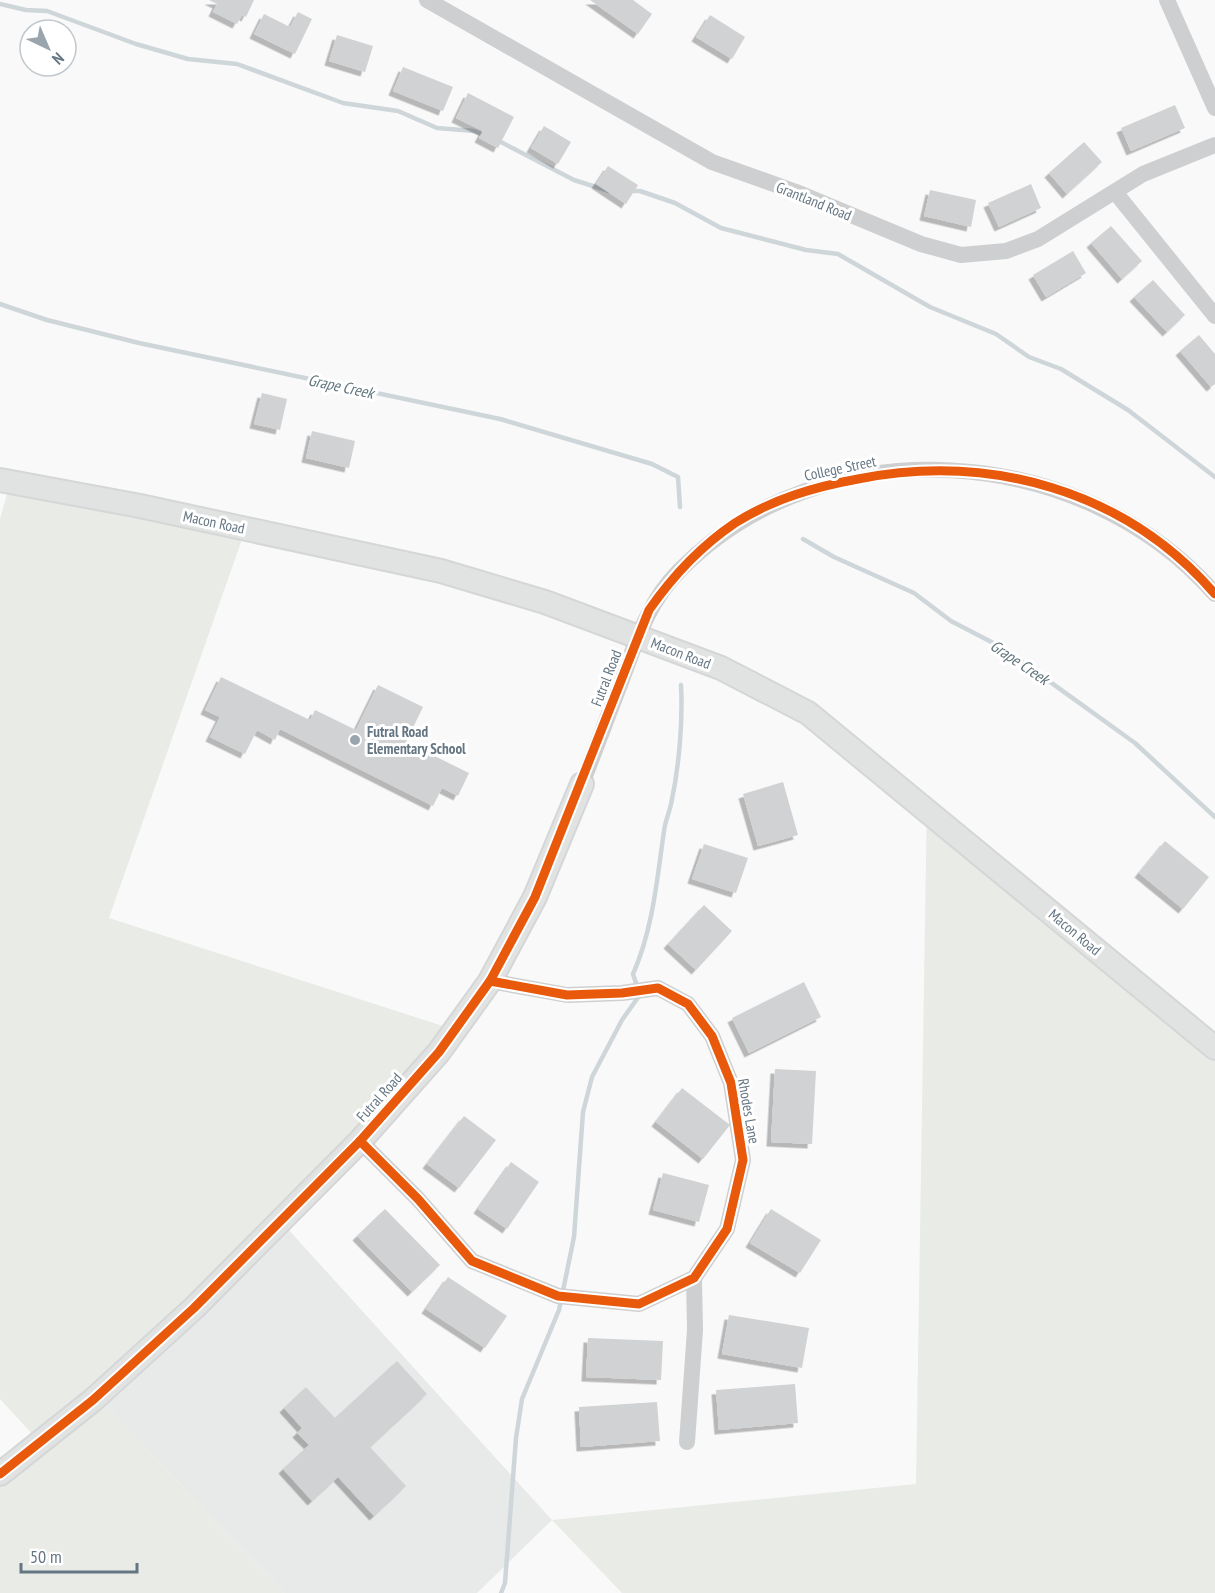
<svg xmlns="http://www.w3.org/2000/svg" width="1215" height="1593" font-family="'PT Sans Narrow',sans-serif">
  <defs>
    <filter id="shadow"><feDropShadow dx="-4.5" dy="4.5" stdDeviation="0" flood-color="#0004"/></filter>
  </defs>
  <rect width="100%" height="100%" fill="#f9f9f9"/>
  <!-- built -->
  <polygon fill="#e8e9e9" points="277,1217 552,1520 477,1593 284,1593 94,1394"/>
  <!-- green -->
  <g fill="#e8ebe6">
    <polygon points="10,483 247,525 109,918 452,1029 437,1056 94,1394 284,1593 0,1593 0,1481 45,1448 0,1399 0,519"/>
    <polygon points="927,797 1215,1038 1215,1593 622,1593 552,1520 916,1484"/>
  </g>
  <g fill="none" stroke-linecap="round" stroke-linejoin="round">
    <!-- stream -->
    <g stroke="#ced6d9" stroke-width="4.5">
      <polyline points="0,4 26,10 47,11 136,44 188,59 237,64 343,103 398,111 437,128 474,131 486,136"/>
      <polyline points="497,140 574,180 609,191"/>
      <polyline points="630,191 640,191 675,203 721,228 806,250 838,254 930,307 996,334 1029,357 1061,369 1128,410 1215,477"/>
      <polyline points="0,304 47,320 139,343 500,419 652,464 678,477 680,507"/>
      <polyline points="803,539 834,557 914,593 951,621 1003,648 1135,743 1215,817"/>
      <path d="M637,986l-4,-12c20,-45 24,-95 31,-143 1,-9 5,-18 7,-27 8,-36 12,-83 10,-119"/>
      <polyline points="501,1593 505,1583 516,1438 522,1399 559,1310 574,1237 583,1112 592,1077 622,1020 639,996"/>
    </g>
  </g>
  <!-- building -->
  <g fill="#d0d2d3" filter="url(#shadow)">
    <polygon points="209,0 254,0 246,17 242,15 237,24 213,12 217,4"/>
    <polygon points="590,0 633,0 652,14 638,34"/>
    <polygon points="298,12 312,19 295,54 254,34 264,14 290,27"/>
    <polygon points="710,15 745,37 732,59 696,37"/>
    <polygon points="337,35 373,46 365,72 329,61"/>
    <polygon points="403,67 453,87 443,111 393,91"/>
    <polygon points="468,93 514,117 498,148 479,138 483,131 456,118"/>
    <polygon points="1175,105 1185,128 1131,151 1121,128"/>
    <polygon points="544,126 571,142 558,164 531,148"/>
    <polygon points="1084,142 1102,162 1067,194 1049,173"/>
    <polygon points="608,166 638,185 626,204 596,184"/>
    <polygon points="1031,184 1041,208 999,227 988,203"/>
    <polygon points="930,190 976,200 971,227 924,216"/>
    <polygon points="1111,226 1142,261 1122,279 1091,243"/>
    <polygon points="1073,251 1086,273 1046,297 1033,275"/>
    <polygon points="1153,280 1185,315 1167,332 1134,297"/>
    <polygon points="1199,335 1215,354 1215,384 1211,387 1180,351"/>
    <polygon points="262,393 287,399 280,430 254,424"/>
    <polygon points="312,431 355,441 349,468 306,458"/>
    <polygon points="221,677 310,720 315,710 356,730 378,685 423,707 406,742 469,773 458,796 442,788 433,806 280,729 275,740 257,730 245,754 210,737 220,717 205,710"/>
    <polygon points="783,782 798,835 758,846 743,794"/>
    <polygon points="1165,841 1209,877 1183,909 1139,873"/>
    <polygon points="704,844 748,858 736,893 692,879"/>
    <polygon points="704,905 732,931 696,970 668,944"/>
    <polygon points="804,982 821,1017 749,1053 732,1018"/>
    <polygon points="775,1069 816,1071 812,1144 771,1142"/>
    <polygon points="682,1088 730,1125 703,1159 656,1122"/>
    <polygon points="464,1116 496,1140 459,1188 427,1164"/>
    <polygon points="511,1162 539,1182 507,1229 478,1209"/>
    <polygon points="663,1173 709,1185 699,1222 653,1210"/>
    <polygon points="385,1209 440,1265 412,1292 357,1236"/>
    <polygon points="771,1209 821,1240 800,1273 750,1243"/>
    <polygon points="448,1277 507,1316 485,1348 426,1309"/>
    <polygon points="729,1315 809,1328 802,1368 722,1354"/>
    <polygon points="588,1338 663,1341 661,1380 586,1377"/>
    <polygon points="397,1361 427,1394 370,1447 406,1486 374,1516 338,1477 312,1501 283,1469 309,1445 297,1433 302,1428 284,1408 306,1387 335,1418"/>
    <polygon points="795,1384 798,1423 719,1430 716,1390"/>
    <polygon points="657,1402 660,1441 581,1447 579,1407"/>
  </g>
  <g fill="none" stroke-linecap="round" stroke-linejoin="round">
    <!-- secondary casing -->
    <g stroke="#d5d6d7" stroke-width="26">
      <g id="secondary">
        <polyline points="0,480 140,506 441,571 545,602 721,668 808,713 1215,1048"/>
        <polyline points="0,1474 93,1400 194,1308 360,1141 439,1052 490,981 535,897 582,784"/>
      </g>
    </g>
    <!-- street -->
    <g stroke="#cecfd0" stroke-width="16">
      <polyline points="427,0 712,162 796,192 921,244 961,255 1006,251 1038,239 1143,174 1215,145"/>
      <polyline points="1167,0 1215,108"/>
      <polyline points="1115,192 1215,316"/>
      <path d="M582,784c13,-34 26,-68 39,-102 15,-40 27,-80 58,-111 144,-147 403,-129 536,23"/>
      <polyline points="360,1141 418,1199 472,1261 558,1296 639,1304 694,1278 727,1229 743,1160 731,1083 712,1036 688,1004 658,988 622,993 567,995 490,981"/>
      <polyline points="687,1442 695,1330 694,1278"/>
    </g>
    <!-- secondary -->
    <use href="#secondary" stroke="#e1e2e2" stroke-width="22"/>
    <!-- cycleway casing -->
    <g stroke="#fff" stroke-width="13">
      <g id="cycleway">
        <polyline points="360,1141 418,1199 472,1261 558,1296 639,1304 694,1278 727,1229 743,1160 731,1083 712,1036 688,1004 658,988 622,993 567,995 490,981"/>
        <path d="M0,1474l93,-74 101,-92 166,-167 79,-89 51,-71 45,-84 114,-287c23,-33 52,-64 86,-87 38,-24 79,-36 123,-44 132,-26 267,11 357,115"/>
      </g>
    </g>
    <!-- cycleway -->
    <use href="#cycleway" stroke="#e8590c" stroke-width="9"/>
  </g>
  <!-- markers -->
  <circle fill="#99a4ac" stroke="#fff" stroke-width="2" cx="355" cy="740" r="6"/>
  <g text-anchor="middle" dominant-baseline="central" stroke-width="6" stroke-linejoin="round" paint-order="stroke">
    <!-- street labels -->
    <g font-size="15" fill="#657683" stroke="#fff">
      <text transform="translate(814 201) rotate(22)">Grantland Road</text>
      <text transform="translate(840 468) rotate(-12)">College Street</text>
      <text transform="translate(214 522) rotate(12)">Macon Road</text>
      <text transform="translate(681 653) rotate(21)">Macon Road</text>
      <text transform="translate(606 678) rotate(-69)">Futral Road</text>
      <text transform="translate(1075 932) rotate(40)">Macon Road</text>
      <text transform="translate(379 1097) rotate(-48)">Futral Road</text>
      <text transform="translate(749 1111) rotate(80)">Rhodes Lane</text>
    </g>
    <!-- poi labels -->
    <g font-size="15" font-weight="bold" fill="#657683" stroke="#fff" text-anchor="start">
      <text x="367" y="731">Futral Road<tspan x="367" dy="17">Elementary School</tspan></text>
    </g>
    <!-- water labels -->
    <g font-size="16" font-style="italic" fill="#60757c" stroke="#fff">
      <text transform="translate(341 386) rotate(12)">Grape Creek</text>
      <text transform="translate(1020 662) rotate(34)">Grape Creek</text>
    </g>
  </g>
  <!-- north arrow -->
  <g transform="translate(48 48) rotate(136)"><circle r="28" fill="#ffffff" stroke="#c1c8cd" stroke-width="1.5"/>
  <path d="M0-4.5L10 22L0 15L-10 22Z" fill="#99a4ac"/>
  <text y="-9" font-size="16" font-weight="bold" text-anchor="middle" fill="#657683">N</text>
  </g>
  <!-- scale -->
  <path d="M21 1563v9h116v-9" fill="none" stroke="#657683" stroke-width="3"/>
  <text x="30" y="1563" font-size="18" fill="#657683" stroke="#ffffff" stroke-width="4.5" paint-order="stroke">50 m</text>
</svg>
